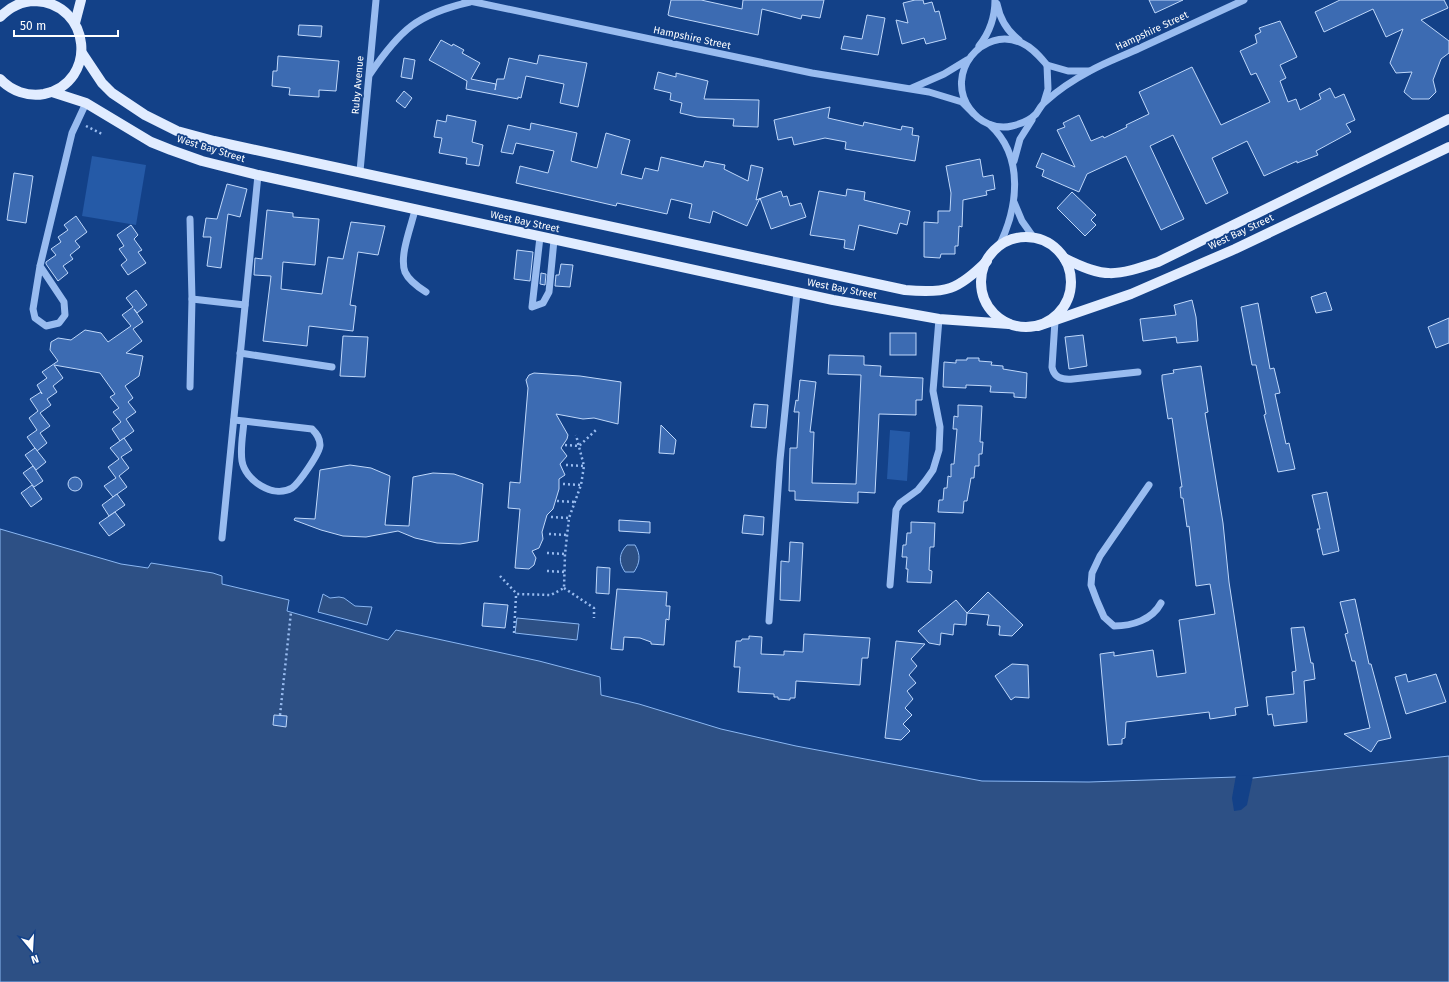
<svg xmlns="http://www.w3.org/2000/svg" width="1449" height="982" font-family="'Fira Sans',sans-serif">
  <rect width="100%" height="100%" fill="#134188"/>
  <!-- green -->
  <g fill="#255aa7">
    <polygon points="92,156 146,165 136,225 82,216"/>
    <polygon points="890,430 910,432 907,481 887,479"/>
  </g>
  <!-- water -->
  <g fill="#2d5085" stroke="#8ab7f3">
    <polygon points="0,529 121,564 148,568 151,563 213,573 222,576 222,584 289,600 287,611 388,640 396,630 539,661 600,677 601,695 639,704 721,729 796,746 982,781 1089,782 1236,777 1253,778 1449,756 1449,982 0,982"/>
    <path d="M627,545h8c6,10 5,18 -1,27h-9c-7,-10 -6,-19 2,-27z"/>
    <polygon points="323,594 330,598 339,597 344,598 355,606 372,607 367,625 318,612"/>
    <polygon points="517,618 579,624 577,640 515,633"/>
  </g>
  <!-- pier -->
  <polygon fill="#134188" points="1236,775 1253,776 1247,805 1241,810 1234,811 1232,798"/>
  <!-- building -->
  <g fill="#3c6bb2" stroke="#bfd8fb">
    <polygon points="671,0 701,0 742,9 743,0 824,0 820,18 802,15 801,19 762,9 758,35 670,16 668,15"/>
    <polygon points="915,0 923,0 924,4 932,2 935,12 939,11 946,39 926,44 924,38 902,44 896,20 908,23 903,3"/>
    <polygon points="1149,0 1183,0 1155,13"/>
    <polygon points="1340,0 1444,0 1448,8 1421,20 1449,41 1449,53 1441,59 1433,80 1436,92 1429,99 1412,99 1404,92 1412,72 1396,73 1390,63 1403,29 1386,37 1373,9 1324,32 1315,12"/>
    <polygon points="867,15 885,18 878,55 841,49 844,36 862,39"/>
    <polygon points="1280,21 1297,57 1280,65 1286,78 1280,81 1288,102 1296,99 1300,110 1321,99 1319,94 1330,88 1335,98 1344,94 1355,120 1346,124 1351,132 1316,151 1318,155 1297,163 1297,161 1264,176 1247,141 1212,158 1228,193 1206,204 1173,135 1150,146 1184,219 1161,230 1126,156 1087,174 1079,192 1042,176 1044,170 1036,167 1042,153 1075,167 1057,130 1065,127 1063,123 1079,115 1091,141 1103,136 1104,138 1127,127 1126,125 1149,114 1139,92 1192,67 1221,125 1270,102 1256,73 1251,75 1240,51 1257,43 1255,35 1261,32 1259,28"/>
    <polygon points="299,25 322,26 321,37 298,35"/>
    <polygon points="441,40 452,46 453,44 464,50 462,53 480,63 471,79 496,84 495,90 497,79 504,79 509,58 537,64 539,55 587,63 578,107 560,103 564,84 526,76 521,98 518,97 518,99 466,89 467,81 429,60"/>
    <polygon points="278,56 339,61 336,91 319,90 319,97 289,95 290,88 272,86 273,71 277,71"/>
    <polygon points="404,58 415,60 412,79 401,77"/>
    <polygon points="658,72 676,77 676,73 708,81 704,99 759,100 758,127 733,126 734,119 697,117 680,113 682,103 670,100 671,93 654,89"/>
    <polygon points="404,91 412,98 405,108 396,101"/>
    <polygon points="830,107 828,118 863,126 864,122 901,130 902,126 913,128 912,135 919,136 915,161 845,149 846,142 825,138 794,145 792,137 778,140 774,120"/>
    <polygon points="447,115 476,121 472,142 483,145 479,166 466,164 467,158 439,153 442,138 434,137 437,120 446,122"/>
    <polygon points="531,123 577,133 571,161 597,168 606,133 630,140 621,174 642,179 645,168 658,171 661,157 703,167 705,161 725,165 724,169 748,181 751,165 763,168 756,200 781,191 783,197 787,196 790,206 801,203 806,217 771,229 760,198 747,226 713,211 710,223 689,218 692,204 671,199 667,214 617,203 616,206 516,183 520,166 548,173 554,151 516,143 513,154 501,152 508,125 530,130"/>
    <polygon points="980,159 983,177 993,175 995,189 986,191 987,195 963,200 962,227 959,226 958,246 955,246 955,254 941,254 940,258 924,257 924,222 938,223 938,211 950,211 951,193 946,166"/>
    <polygon points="14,173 33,176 26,223 7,220"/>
    <polygon points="227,184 247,189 240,217 228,214 221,268 207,266 211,237 203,237 206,218 217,219"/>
    <polygon points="847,189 865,192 864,200 910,211 907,225 900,223 897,234 859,225 854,250 844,248 845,240 810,235 819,191 846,196"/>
    <polygon points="1072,192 1096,215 1091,220 1096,225 1085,236 1057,208"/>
    <polygon points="267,210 293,213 293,217 319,219 315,265 283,262 281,289 322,294 328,257 343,259 351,222 385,226 378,255 358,252 350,305 356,306 353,331 309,326 307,346 263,341 271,276 254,275 255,258 262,259"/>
    <polygon points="76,216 87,232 75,241 80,247 70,255 73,259 63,266 68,273 58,281 46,264 46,262 56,255 51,249 61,242 58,237 68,230 64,225"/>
    <polygon points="131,225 138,235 134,239 142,250 138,252 146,263 128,275 121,265 127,260 119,249 124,246 117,235"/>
    <polygon points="517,250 533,252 530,281 514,279"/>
    <polygon points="561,264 573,265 570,287 555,286 556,275 559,275"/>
    <polygon points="541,273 546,274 545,285 540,284"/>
    <polygon points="136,290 147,305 137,313 134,309 143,322 133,329 142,341 126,353 143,356 139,376 125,386 133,398 128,402 136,412 126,419 134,431 120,441 112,429 121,422 113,412 119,408 110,397 115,394 100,373 54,365 63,378 53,386 57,392 47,399 51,405 40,413 50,426 40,433 47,443 37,451 27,437 37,430 29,418 38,411 30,399 41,392 42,394 37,385 47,378 42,372 58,361 50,350 51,342 58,338 71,340 85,330 101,333 108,342 131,326 122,315 133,307 126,298"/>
    <polygon points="1326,292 1332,310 1316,313 1311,297"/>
    <polygon points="1192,300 1196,317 1198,341 1177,343 1176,337 1143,341 1140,319 1176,315 1174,305"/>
    <polygon points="1258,303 1270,369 1274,368 1280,393 1275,394 1286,444 1289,443 1295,469 1278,472 1264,415 1266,414 1256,365 1252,365 1241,307"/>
    <polygon points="1449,318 1449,343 1436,348 1428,327"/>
    <rect x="890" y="333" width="26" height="22"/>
    <polygon points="1083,335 1087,366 1069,369 1065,337"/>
    <polygon points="343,336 368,337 365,377 340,376"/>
    <polygon points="829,355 864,356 864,365 881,366 880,376 923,378 922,400 916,400 916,415 879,414 875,493 858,492 858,503 795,500 795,491 789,491 790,448 797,448 799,412 794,412 796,400 798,401 800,380 816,382 810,432 814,432 812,483 856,484 861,375 828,374"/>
    <polygon points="967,358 979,358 979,361 992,362 991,365 1003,366 1003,369 1027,373 1026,398 1014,397 1014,393 990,392 991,386 966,385 966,388 943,387 944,362 956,363 956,360 967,360"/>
    <polygon points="1201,366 1208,412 1205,413 1223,523 1229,582 1248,706 1235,708 1236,715 1210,719 1209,712 1126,722 1125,738 1122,739 1122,744 1108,745 1100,654 1114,652 1114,656 1153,650 1157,677 1186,673 1179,620 1215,614 1210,584 1196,586 1189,526 1187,527 1183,498 1181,498 1180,487 1182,487 1172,418 1168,419 1162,380 1162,375 1174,373 1173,370"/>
    <polygon points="534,373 580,376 621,382 618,424 594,418 583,419 556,414 568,435 567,439 561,448 567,456 560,464 565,475 559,479 559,489 553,509 547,515 542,532 543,539 539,548 532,551 536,558 534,565 529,569 515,568 520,509 508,508 510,482 520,483 528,388 526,380 529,375"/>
    <polygon points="754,404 768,405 766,428 751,427"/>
    <polygon points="958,405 982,406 980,442 983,442 982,454 979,454 979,466 975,466 974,478 971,478 967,501 964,501 963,513 938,512 939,500 943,500 944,488 947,488 948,476 951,477 951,464 954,464 957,429 953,429 954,416 958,417"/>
    <polygon points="661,425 676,440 674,454 659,453"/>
    <polygon points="124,438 132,450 121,457 129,468 119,476 127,487 113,497 104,486 116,478 108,467 119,459 110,448"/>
    <polygon points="35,448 46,462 36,470 25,455"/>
    <polygon points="350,465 371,468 390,476 385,525 409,526 413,477 433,473 454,474 483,484 478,541 460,544 437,543 415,538 398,531 366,537 343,536 321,530 294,520 295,518 315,519 320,470"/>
    <polygon points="33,466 43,481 34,487 23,473"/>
    <circle cx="75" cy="484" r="7"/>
    <polygon points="32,485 42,499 31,507 21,493"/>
    <polygon points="1327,492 1339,551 1323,555 1317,529 1320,529 1312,495"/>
    <polygon points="117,494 125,505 109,516 102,505"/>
    <polygon points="115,512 125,525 109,536 99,523"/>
    <polygon points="744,515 764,517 763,535 742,533"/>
    <polygon points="619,520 650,522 650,533 619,531"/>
    <polygon points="911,522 935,523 934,547 930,547 929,570 932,571 931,583 907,582 908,569 906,569 907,557 902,557 903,545 906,545 907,533 911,533"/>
    <polygon points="790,542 803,543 800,601 780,600 781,561 789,562"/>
    <polygon points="597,567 610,568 609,594 596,593"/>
    <polygon points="617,589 667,592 666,606 670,606 669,620 666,619 664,645 651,644 651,642 640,638 624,637 623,650 611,649"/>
    <polygon points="988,592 1023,625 1012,636 999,635 1000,626 987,625 989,615 967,613 966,625 954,624 953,635 941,633 940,645 929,643 918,631 956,600 967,613"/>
    <polygon points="1355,599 1369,664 1371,664 1391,738 1378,741 1371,752 1344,734 1370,728 1355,661 1352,661 1345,634 1348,633 1340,602"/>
    <polygon points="484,603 508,605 505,628 482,626"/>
    <polygon points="1304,627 1311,663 1313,663 1315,679 1304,681 1307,722 1274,726 1272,714 1268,715 1266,697 1294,694 1292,672 1296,671 1291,628"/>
    <polygon points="804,634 870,638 868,658 862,658 860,685 796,681 795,698 790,698 790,700 778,699 778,697 774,697 774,694 738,692 740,667 734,667 736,641 741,641 742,639 749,639 749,636 762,637 761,654 784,655 784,651 803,652"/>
    <polygon points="896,641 925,644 911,659 917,666 909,675 916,683 907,691 913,699 905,708 912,715 903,724 910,731 901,740 885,738"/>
    <polygon points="1012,664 1028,665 1029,698 1015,697 1011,700 995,676"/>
    <polygon points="1406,674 1408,682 1436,674 1446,702 1406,714 1395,677"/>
    <polygon points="274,715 287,716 286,727 273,725"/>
  </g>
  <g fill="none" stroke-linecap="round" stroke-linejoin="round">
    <!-- path -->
    <g stroke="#99bcf0" stroke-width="2.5" stroke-dasharray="2 3" stroke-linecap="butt">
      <polyline points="86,126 102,134"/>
      <polyline points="565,445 579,446 596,430"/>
      <polyline points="566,465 584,466"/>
      <polyline points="563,484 581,485"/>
      <polyline points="557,501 575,502"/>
      <polyline points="551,517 569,518"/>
      <polyline points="549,534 567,535"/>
      <polyline points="547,553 565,554"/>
      <polyline points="547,571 565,572"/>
      <polyline points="500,576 517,594 551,595 564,588 565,554 569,518 581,485 584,466 576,435"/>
      <polyline points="564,588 594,608 594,618"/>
      <polyline points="514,633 516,596"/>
      <polyline points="280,715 291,612"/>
    </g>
    <!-- minor -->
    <g stroke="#99bcf0" stroke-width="7">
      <polyline points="465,0 812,73 929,92 962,102 973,113"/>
      <path d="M997,4c3,15 10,27 22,36"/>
      <path d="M979,46c11,-14 16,-28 16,-46"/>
      <polyline points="1047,65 1068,71 1089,71"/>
      <path d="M370,74c30,-44 47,-60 100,-72"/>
      <polyline points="912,88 944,74 967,60"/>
      <path d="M1044,102l4,-13 -1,-24c-7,-8 -14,-17 -25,-22 -40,-18 -78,31 -52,66 9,13 26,21 42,17 9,-2 18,-6 24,-12 3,-4 5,-9 9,-12 13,-12 30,-23 45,-31 16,-9 33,-15 50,-23 34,-16 69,-32 104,-48"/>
      <path d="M990,125c35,32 28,84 8,123"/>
      <polyline points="1014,161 1020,139 1032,120"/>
      <polyline points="360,171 376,0"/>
      <polyline points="1014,202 1022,221 1034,238"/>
      <path d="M415,210c-4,17 -16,46 -10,62 4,9 13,15 21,20"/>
      <polyline points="540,237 532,307 543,303 549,292 554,240"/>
      <polyline points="40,266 64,302 65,315 59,323 46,326 35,318 33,309 40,266 72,133 86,103"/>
      <polyline points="192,299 245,305"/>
      <path d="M1055,321l-3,46c2,11 10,13 21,12l65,-7"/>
      <polyline points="240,353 332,367"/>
      <polyline points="190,387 192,299 190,219"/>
      <path d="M234,420l10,1 68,8c5,5 8,9 8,16 0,8 -21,38 -28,43 -19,11 -47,-8 -50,-27 -2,-13 1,-27 2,-40"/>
      <path d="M1149,485l-49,71 -8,17 -1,12 6,16 7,16 10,9c18,0 38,-6 47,-23"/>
      <polyline points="222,538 258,175"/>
      <polyline points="890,585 896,510 900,503 918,490 926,480 933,470 939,450 940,427 933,391 939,319"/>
      <polyline points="769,621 780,460 797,292"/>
    </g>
    <!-- major -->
    <g stroke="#e1ecff" stroke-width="10">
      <path d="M0,17c10,-10 21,-16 35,-16 56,2 64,81 9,93 -16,3 -33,-3 -44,-15"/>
      <polyline points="75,23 81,0"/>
      <path d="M82,53l20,30 10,10 33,22 32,16 37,10 691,149c41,4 53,0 82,-29"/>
      <polyline points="52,92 86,103 151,142 171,150 202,161 258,175 833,300 939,319 1009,324"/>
      <circle cx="1026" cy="282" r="45"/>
      <path d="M1064,258c41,21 51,18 94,4l291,-143"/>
      <polyline points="1038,326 1131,294 1235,249 1449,147"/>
    </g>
  </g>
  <g text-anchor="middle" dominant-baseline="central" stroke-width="3.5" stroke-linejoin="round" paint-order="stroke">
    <!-- street labels -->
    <g font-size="10" fill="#fff" stroke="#134188">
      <text transform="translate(1152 31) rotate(-25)">Hampshire Street</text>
      <text transform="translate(692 38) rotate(12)">Hampshire Street</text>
      <text transform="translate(358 85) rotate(-85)">Ruby Avenue</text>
      <text transform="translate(211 149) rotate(17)">West Bay Street</text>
      <text transform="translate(525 222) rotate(12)">West Bay Street</text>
      <text transform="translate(1241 232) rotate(-25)">West Bay Street</text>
      <text transform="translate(842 289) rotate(11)">West Bay Street</text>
    </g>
  </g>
  <!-- north arrow -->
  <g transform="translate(32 950) rotate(162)" stroke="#134188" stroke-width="3" paint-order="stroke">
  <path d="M0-3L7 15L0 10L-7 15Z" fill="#ffffff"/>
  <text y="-6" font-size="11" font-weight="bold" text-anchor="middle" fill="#ffffff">N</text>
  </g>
  <!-- scale -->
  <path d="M14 30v6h104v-6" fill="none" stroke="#ffffff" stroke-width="2"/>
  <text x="20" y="30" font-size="12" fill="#ffffff" stroke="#134188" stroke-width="3" paint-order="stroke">50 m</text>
</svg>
